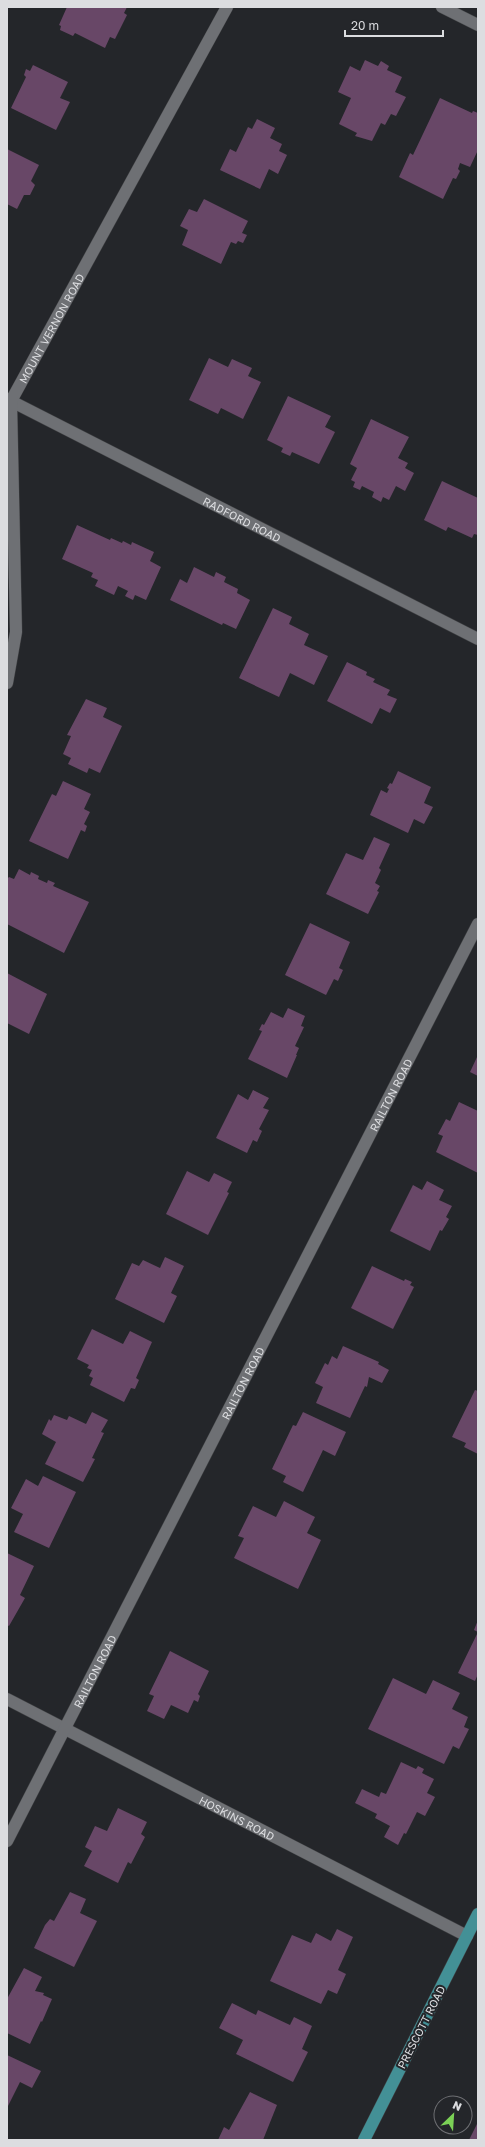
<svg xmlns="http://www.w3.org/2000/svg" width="485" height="2147" font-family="'Golos Text',sans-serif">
  <rect width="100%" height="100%" fill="#24262a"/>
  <!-- building -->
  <g fill="#684767">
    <polygon points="67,7 127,7 124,13 127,15 115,39 110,37 105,48 75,33 73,36 60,30 61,26 59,25"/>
    <polygon points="365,60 378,66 381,61 389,66 387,70 402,77 395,92 406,97 396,116 391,114 385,125 381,123 372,141 355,136 357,133 339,124 351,98 338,92 350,66 360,71"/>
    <polygon points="33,65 68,82 60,98 70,102 56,130 11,108 26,77 24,75 26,69 30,71"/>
    <polygon points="440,98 472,113 473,111 478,113 478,150 470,167 460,163 458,169 460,171 456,179 453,178 443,199 399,177 410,153 413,155"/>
    <polygon points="257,119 275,128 270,138 282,144 279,151 287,155 278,174 269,169 260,189 220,170 230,149 236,152 248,127 252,129"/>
    <polygon points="7,149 39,165 31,181 35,185 30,195 24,195 17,209 7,204"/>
    <polygon points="204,199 248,221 242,233 247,235 243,243 238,241 236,244 231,242 221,264 182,245 188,230 180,226 189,209 197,212"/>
    <polygon points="209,358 228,367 232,359 252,368 248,376 261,382 243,419 221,408 218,414 189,400"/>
    <polygon points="288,396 331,416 325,427 335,432 319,464 292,452 290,456 281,452 283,448 267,440"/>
    <polygon points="371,419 409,437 398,458 408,463 405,468 414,473 405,491 396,486 389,500 383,497 381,502 372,497 374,492 362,486 360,490 353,487 355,482 351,480 357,468 350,464"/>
    <polygon points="442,481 478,498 478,535 474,534 472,538 448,527 446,531 424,520"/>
    <polygon points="77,525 110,540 111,538 122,543 123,541 131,545 132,542 154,552 150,561 161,567 146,600 135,595 133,600 125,596 128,591 118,586 114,595 95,586 98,580 91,577 93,573 62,559"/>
    <polygon points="194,567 214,577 216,572 226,577 224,582 238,589 237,593 250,600 236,629 223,623 222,625 170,600 180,579 187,583"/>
    <polygon points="273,608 292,617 289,624 309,634 304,645 328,656 314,685 290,673 279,697 239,678"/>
    <polygon points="347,662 367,672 366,675 375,679 373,682 390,690 387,695 397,699 390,713 380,708 372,724 327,701"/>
    <polygon points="86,699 107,708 103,717 122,726 100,773 89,768 87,773 68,764 71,758 63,754 71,736 67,735"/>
    <polygon points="398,771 431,787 424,803 433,807 424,824 414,819 408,833 370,815 381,790 387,793 389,789 387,788 390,783 392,784"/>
    <polygon points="63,781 91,794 84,809 90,812 84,824 87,826 85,832 81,830 68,859 29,841 52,794 56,796"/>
    <polygon points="374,837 390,844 379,868 381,870 375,883 380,886 377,891 379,892 368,914 326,894 346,853 363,860"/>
    <polygon points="19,869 30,875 31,872 39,876 38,879 47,883 48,880 55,883 53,886 89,902 64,953 7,924 7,879 9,877 14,879"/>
    <polygon points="310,923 350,942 339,968 343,970 338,981 334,979 326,995 285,975"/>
    <polygon points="7,973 47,994 29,1034 7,1023"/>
    <polygon points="288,1008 305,1016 301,1026 304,1027 295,1046 299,1048 296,1055 297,1055 287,1078 248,1059 262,1031 259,1030 262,1024 264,1025 271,1012 283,1018"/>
    <polygon points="478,1055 478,1076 470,1072"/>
    <polygon points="253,1090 269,1098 263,1108 269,1110 259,1129 262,1131 257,1142 253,1140 247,1153 216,1138 238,1094 248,1100"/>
    <polygon points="459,1102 478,1111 478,1173 436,1152 443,1136 438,1134 446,1119 450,1121"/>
    <polygon points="187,1171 209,1182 214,1173 232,1182 227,1192 229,1193 208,1235 166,1214"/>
    <polygon points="427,1181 444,1190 439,1200 452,1206 446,1217 449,1219 442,1231 440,1230 430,1251 390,1231 413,1185 422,1190"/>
    <polygon points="165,1257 184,1266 171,1293 177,1296 164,1323 115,1299 132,1263 139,1266 143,1260 160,1268"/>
    <polygon points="372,1266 404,1281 405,1279 412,1282 410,1285 414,1287 393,1329 351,1308"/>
    <polygon points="92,1329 123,1344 130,1331 152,1342 136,1378 139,1380 135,1389 131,1388 124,1402 90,1385 93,1378 89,1376 92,1370 87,1368 89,1365 77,1359"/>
    <polygon points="343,1346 379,1362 378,1364 389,1370 382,1383 369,1377 367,1387 365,1386 350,1418 316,1403 323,1387 315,1383 325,1363 328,1365 332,1356 337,1359"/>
    <polygon points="475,1390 478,1391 478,1454 464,1447 466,1443 452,1437"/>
    <polygon points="92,1412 108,1420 101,1432 104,1433 92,1458 95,1459 83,1482 45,1464 56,1442 42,1434 49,1419 51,1421 54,1415 67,1420 69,1416 86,1424"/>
    <polygon points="303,1412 346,1432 335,1456 323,1450 303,1492 283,1482 286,1476 272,1469 293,1425 296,1426"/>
    <polygon points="43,1476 76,1492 49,1548 14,1532 23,1514 11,1508 26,1479 38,1486"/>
    <polygon points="284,1501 315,1517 307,1533 321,1540 298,1589 234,1558 244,1538 238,1536 253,1506 276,1517"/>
    <polygon points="7,1553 34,1566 20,1595 25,1598 9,1626 7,1625"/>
    <polygon points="478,1620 478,1674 475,1681 458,1673 478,1632 474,1630"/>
    <polygon points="170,1651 209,1671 198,1694 200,1696 198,1702 194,1700 188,1713 171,1705 164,1719 147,1711 154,1696 149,1694"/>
    <polygon points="393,1678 426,1694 433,1680 460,1693 452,1709 468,1717 464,1727 469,1729 459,1749 453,1746 444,1764 368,1729"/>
    <polygon points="401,1762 416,1769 418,1766 424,1769 422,1773 434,1779 427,1793 435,1797 425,1816 417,1812 406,1834 404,1833 398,1845 384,1837 390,1826 375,1818 377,1814 355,1803 362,1789 379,1797 381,1792 386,1794"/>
    <polygon points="118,1808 147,1822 141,1834 145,1837 131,1864 128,1862 118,1883 84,1866 92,1851 85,1847 95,1826 107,1831"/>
    <polygon points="70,1892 86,1899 80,1913 97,1921 74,1967 34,1948 45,1925 50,1919 54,1921"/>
    <polygon points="337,1929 353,1937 338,1970 346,1974 337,1994 328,1990 321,2004 270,1981 292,1935 311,1943 316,1933 331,1941"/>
    <polygon points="24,1968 42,1977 35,1991 44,1993 43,1995 52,1999 42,2022 41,2021 30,2044 7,2033 7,1999"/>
    <polygon points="232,2003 256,2015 258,2010 290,2025 294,2017 312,2026 302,2049 308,2052 293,2082 236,2054 243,2040 219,2028"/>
    <polygon points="7,2055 41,2071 32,2088 20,2082 7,2108"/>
    <polygon points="250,2092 277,2105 263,2140 218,2140 224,2127 229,2130"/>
    <polygon points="478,2122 478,2140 469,2140"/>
  </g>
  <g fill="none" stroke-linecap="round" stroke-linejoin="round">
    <!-- minor casing -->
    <g stroke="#3f4043" stroke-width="13">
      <g id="minor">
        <polyline points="442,7 478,25"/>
        <path id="s1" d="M7,399l471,240"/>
        <path id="s2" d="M7,683l9,-51 -5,-231 216,-394"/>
        <path id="s3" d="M7,1699l460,237"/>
        <path id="s4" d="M7,1841l471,-917"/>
      </g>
    </g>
    <!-- major casing -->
    <g stroke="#3f4043" stroke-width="13">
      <polyline id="major" points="364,2140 478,1914"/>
    </g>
    <!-- minor -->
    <use href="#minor" stroke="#6e7074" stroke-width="12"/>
    <!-- major -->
    <use href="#major" stroke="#439096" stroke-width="12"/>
  </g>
  <g text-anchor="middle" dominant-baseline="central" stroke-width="4" stroke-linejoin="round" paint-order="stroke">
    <!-- street labels -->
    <g font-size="11" fill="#dcdde0" stroke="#24262a">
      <text stroke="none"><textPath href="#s2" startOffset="366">MOUNT VERNON ROAD</textPath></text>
      <text stroke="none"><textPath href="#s1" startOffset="264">RADFORD ROAD</textPath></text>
      <text stroke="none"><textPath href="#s4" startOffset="839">RAILTON ROAD</textPath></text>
      <text stroke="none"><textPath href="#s4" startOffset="515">RAILTON ROAD</textPath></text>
      <text stroke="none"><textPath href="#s4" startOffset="191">RAILTON ROAD</textPath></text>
      <text stroke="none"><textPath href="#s3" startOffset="259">HOSKINS ROAD</textPath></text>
      <text transform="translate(421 2027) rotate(-63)">PRESCOTT ROAD</text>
    </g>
  </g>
  <!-- border -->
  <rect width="485" height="2147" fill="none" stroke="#dcdde0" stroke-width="16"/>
  <!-- north arrow -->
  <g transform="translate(453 2115) rotate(25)"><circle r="19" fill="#24262a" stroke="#6e6f73"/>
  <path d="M0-3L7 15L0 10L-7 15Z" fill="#7bd156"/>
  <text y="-6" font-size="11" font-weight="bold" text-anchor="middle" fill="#dcdde0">N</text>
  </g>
  <!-- scale -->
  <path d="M345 30v6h98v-6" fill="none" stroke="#dcdde0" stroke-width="2"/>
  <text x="351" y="30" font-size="12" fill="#dcdde0" stroke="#24262a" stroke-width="3" paint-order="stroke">20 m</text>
</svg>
